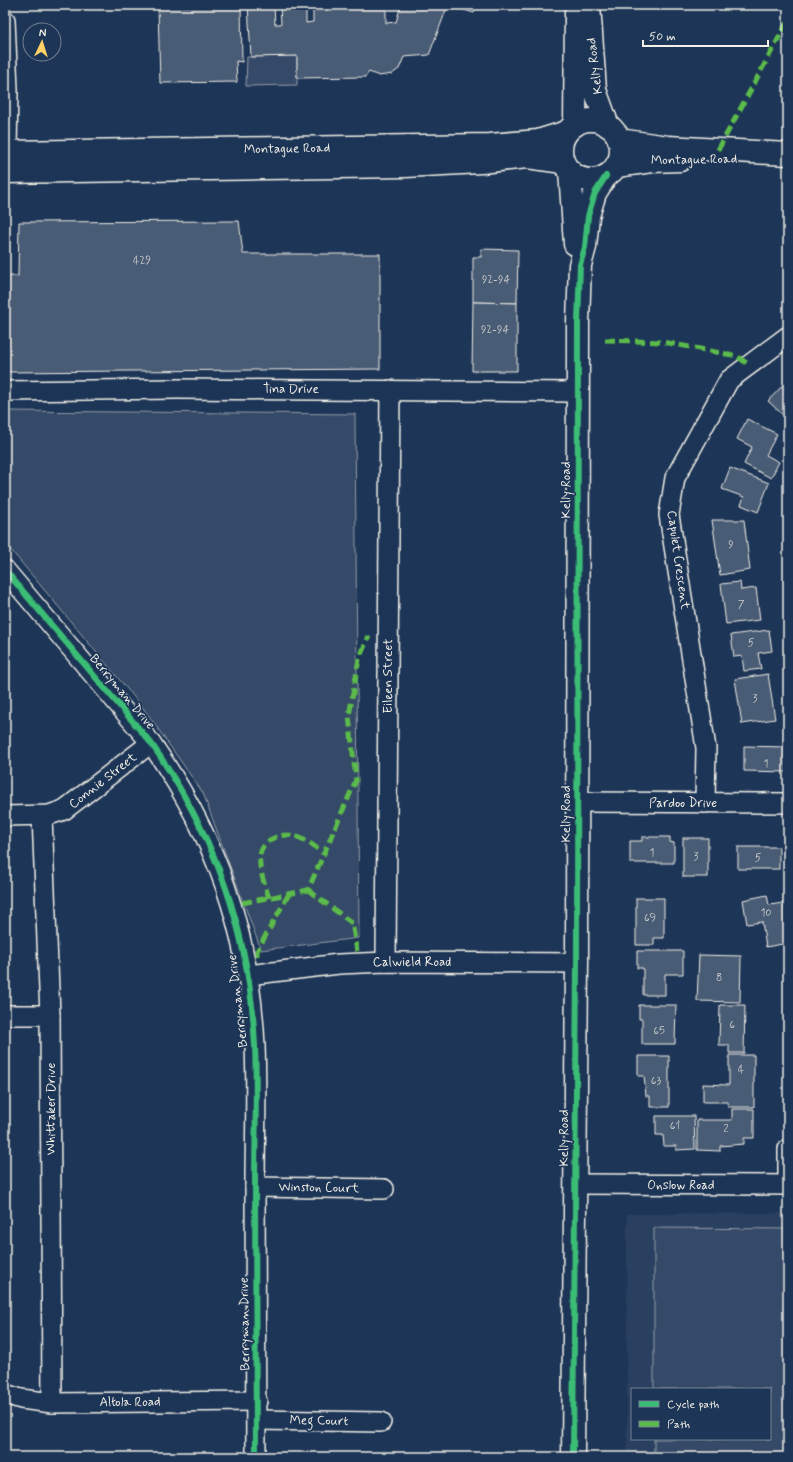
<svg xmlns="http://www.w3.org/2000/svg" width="793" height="1462" font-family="Mynerve,sans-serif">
  <rect width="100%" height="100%" fill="#1d3557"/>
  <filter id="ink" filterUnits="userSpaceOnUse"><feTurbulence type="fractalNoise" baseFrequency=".025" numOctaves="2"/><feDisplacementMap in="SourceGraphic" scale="8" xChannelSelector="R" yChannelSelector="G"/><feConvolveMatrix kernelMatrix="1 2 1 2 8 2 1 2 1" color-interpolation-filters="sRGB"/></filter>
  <g filter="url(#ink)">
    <!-- built -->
    <path fill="#2a4060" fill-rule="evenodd" d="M788,1213v244h-161v-243zM632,1389h138v50h-138z"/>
    <!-- green -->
    <g fill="#354a67" stroke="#949ea8">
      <polygon points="297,56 297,85 246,86 247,57"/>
      <polygon points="5,411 355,414 359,938 261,950 203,793 144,709 5,543"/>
      <polygon points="654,1228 788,1229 788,1457 654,1457 654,1439 770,1439 770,1389 654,1389"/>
    </g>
    <!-- building -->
    <g fill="#485b74" stroke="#f4f1e8">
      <polygon points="248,5 274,5 275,24 281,24 280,5 306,5 306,23 313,22 313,5 386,5 386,23 396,22 401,5 448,5 429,55 404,57 399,69 392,74 379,76 369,72 365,77 297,78 297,56 251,57"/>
      <polygon points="448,5 477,5 474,13"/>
      <polygon points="158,6 241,6 242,62 236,61 237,82 160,83"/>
      <polygon points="239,221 243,254 380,254 380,369 5,372 5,276 18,276 19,222"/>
      <polygon points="481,249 518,250 517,303 473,302 473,257 481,257"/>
      <polygon points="473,302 517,303 517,371 472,371"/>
      <polygon points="786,382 788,384 788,412 784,416 768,401"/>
      <polygon points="747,419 777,434 766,455 779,462 771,478 744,464 752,447 737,439"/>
      <polygon points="730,468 769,483 758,512 741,505 744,497 722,489"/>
      <polygon points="712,520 744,520 750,570 720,575"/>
      <polygon points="740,582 741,590 756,588 760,620 726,624 721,584"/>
      <polygon points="769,630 772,651 758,653 761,669 744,671 742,656 734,657 731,635"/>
      <polygon points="768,674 775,719 742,724 735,679"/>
      <polygon points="744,746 786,747 788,772 744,771"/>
      <rect x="786" y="836" width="2" height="24"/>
      <polygon points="642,837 670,837 670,842 674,843 674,863 630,863 630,841 642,841"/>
      <rect x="683" y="838" width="25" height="39"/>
      <rect x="738" y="847" width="41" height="22"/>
      <polygon points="767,895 769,905 784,903 788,923 788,943 766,947 762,922 747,924 743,900"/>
      <polygon points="636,898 664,898 664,938 654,938 654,945 636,945"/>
      <polygon points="637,951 683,951 683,974 665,974 665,995 643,995 643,968 637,968"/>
      <polygon points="699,955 741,956 740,1002 697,1001"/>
      <polygon points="639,1005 676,1005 675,1044 642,1044 642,1019 639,1019"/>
      <polygon points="720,1005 745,1005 744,1053 729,1053 729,1045 719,1045"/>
      <polygon points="729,1055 754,1055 754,1107 728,1107 728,1102 703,1102 703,1084 729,1085"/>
      <polygon points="638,1056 669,1056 669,1107 650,1107 650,1096 646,1096 644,1076 638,1076"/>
      <polygon points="732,1109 754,1109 754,1138 744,1138 744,1144 720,1146 720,1151 697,1150 697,1120 732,1120"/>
      <polygon points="656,1116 694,1116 695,1149 676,1150 676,1146 664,1146 663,1135 656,1135"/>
    </g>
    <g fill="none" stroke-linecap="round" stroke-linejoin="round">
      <!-- minor casing -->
      <g stroke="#f4f1e8" stroke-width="22">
        <g id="minor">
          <polyline points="5,20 8,89 7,152"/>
          <polyline points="5,391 177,389 577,392"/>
          <path d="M5,570l146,173c65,94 99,189 104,303 2,47 0,94 0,141 0,90 1,180 1,270"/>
          <polyline points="577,802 788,803"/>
          <polyline points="705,803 706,748 669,515 675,478 729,380 788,336"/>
          <polyline points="5,816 49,815 64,810 151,743"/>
          <polyline points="42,816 50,1015 52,1403"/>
          <polyline points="386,962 390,390"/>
          <polyline points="248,975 339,964 386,962 577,963"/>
          <polyline points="5,1015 50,1015"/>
          <polyline points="575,1184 788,1185"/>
          <polyline points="788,1185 788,1149"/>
          <polyline points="255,1187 384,1189"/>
          <polyline points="5,1394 21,1399 52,1403 257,1401"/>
          <polyline points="256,1420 381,1422"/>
        </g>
      </g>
      <!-- tertiary casing -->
      <g stroke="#f4f1e8" stroke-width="25">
        <g id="tertiary">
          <polyline points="589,5 595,90 608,126"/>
          <polyline points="575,125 576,12"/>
          <polyline points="570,171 575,244"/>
          <polyline points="573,1457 577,963 578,322 580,265 585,247 588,216 595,193 606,176"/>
        </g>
      </g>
      <!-- secondary casing -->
      <g stroke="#f4f1e8" stroke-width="25">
        <g id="secondary">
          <circle cx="591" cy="150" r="30"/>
          <polyline points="619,140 668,147 788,154"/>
          <polyline points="5,152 490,145 538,141 567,132"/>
          <polyline points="616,166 652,161 680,160"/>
          <polyline points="5,172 405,166 481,162 527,157 563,162"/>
        </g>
      </g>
      <!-- minor -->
      <use href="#minor" stroke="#1d3557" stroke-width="19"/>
      <!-- tertiary -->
      <use href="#tertiary" stroke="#1d3557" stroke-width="22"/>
      <!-- secondary -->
      <use href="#secondary" stroke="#1d3557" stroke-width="22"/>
      <!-- quiet -->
      <g stroke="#5cbc4b" stroke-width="5" stroke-dasharray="10 5" stroke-linecap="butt">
        <polyline points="718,150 788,21"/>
        <polyline points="605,340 663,342 737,356 749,365"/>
        <polyline points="308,890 352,923 357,951"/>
        <path d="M269,898c-4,-13 -11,-30 -9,-43 1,-7 5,-11 10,-15 21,-12 36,0 53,13"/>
        <polyline points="242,903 308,890 356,780 349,716 359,659 369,636"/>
        <polyline points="257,956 257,951 289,894"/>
      </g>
      <!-- cycleway casing -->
      <g stroke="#1d3557" stroke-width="8">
        <g id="cycleway">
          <path d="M5,570l146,173c65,94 99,189 104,303 2,47 0,94 0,141 0,90 1,180 1,270"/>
          <polyline points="573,1457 577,963 578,322 580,265 585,247 588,216 595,193 606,176"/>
        </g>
      </g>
      <!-- cycleway -->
      <use href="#cycleway" stroke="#3abd76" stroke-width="6"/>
    </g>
  </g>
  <g text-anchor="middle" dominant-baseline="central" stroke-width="3.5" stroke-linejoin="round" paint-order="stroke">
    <!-- number labels -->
    <g font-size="11" fill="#c9cccb">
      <text x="142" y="261">429</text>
      <text x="496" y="280">92-94</text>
      <text x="495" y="330">92-94</text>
      <text x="731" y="545">9</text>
      <text x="741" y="605">7</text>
      <text x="751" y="643">5</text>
      <text x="755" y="699">3</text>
      <text x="766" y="764">1</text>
      <text x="652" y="853">1</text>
      <text x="696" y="857">3</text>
      <text x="758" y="858">5</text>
      <text x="766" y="913">10</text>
      <text x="650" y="918">69</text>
      <text x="719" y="978">8</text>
      <text x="732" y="1025">6</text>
      <text x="659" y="1031">65</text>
      <text x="741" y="1070">4</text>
      <text x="656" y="1081">63</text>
      <text x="675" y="1126">61</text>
      <text x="726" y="1129">2</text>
    </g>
    <!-- street labels -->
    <g font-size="13" fill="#f4f1e8" stroke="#1d3557">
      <text transform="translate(595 66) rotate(-97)">Kelly Road</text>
      <text transform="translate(287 149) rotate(-1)">Montague Road</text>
      <text transform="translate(694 160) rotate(-1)">Montague Road</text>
      <text x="291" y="389">Tina Drive</text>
      <text transform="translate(566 490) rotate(-90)">Kelly Road</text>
      <text transform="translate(678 560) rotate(82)">Capulet Crescent</text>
      <text transform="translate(388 676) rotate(-90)">Eileen Street</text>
      <text transform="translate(122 692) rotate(50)">Berryman Drive</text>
      <text transform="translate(103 781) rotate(-38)">Connie Street</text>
      <text x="683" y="803">Pardoo Drive</text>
      <text transform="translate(566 814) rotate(-90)">Kelly Road</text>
      <text x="412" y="962">Calwield Road</text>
      <text transform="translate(238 1001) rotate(-97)">Berryman Drive</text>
      <text transform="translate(51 1109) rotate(-90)">Whittaker Drive</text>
      <text transform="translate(564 1138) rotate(-90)">Kelly Road</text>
      <text x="681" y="1185">Onslow Road</text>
      <text transform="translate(319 1188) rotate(1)">Winston Court</text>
      <text transform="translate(245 1324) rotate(-91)">Berryman Drive</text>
      <text x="130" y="1402">Altola Road</text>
      <text transform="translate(319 1421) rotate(1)">Meg Court</text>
    </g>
  </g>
  <!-- margin -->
  <rect width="793" height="1462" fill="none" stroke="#1d3557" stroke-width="20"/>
  <rect x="10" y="10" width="773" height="1442" fill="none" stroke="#f4f1e8" stroke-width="1.5" filter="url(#ink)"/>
  <!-- legend -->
  <rect x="631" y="1388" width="140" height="52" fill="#1d3557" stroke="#738091"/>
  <rect x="639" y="1401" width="20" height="6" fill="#3abd76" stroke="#738091"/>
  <text x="667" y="1408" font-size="12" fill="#f4f1e8">Cycle path</text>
  <rect x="639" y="1421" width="20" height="6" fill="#5cbc4b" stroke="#738091"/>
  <text x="667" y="1428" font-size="12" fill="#f4f1e8">Path</text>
  <!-- north arrow -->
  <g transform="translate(42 42) rotate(4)"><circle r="19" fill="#1d3557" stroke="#738091"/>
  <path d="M0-3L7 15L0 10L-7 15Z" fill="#ffd166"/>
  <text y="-6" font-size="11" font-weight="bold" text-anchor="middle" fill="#f4f1e8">N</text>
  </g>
  <!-- scale -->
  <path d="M643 40v6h125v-6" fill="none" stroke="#f4f1e8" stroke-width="2"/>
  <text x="649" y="40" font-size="12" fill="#f4f1e8" stroke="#1d3557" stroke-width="3" paint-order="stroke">50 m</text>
</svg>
